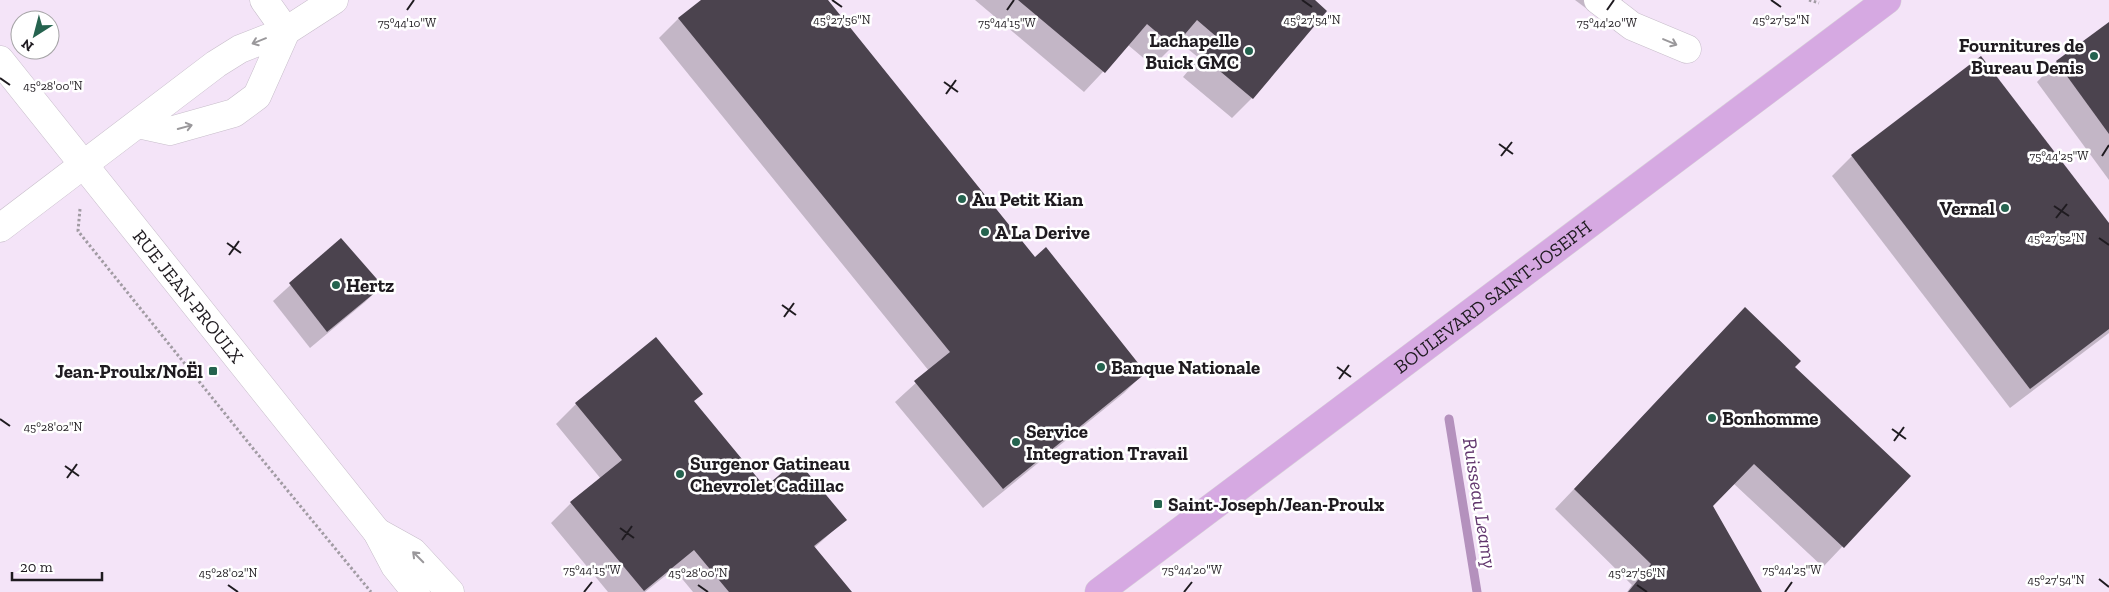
<svg xmlns="http://www.w3.org/2000/svg" width="2109" height="592" font-family="'Zilla Slab',serif">
  <rect width="100%" height="100%" fill="#fbf3fd"/>
  <!-- built -->
  <path fill="#f4e4f8" fill-rule="evenodd" d="M0,0h2109v592h-2109zM20,20h30v30h-30z"/>
  <!-- shadow -->
  <g fill="#0003">
    <polygon points="703,0 827,0 1035,258 1144,373 1124,393 983,508 895,402 929,371 659,38 679,18"/>
    <polygon points="975,0 1313,0 1252,98 1232,118 1183,77 1199,58 1178,41 1153,66 1128,45 1084,92"/>
    <polygon points="1575,0 1623,0 1603,21"/>
    <polygon points="2109,24 2109,180 2037,82 2056,62"/>
    <polygon points="1981,58 2109,225 2109,333 2010,408 1832,176 1852,156"/>
    <polygon points="341,239 381,286 365,302 310,348 273,301"/>
    <polygon points="1726,329 1794,367 1909,476 1823,567 1733,483 1711,506 1760,592 1627,592 1632,585 1555,509"/>
    <polygon points="656,338 693,402 765,489 845,520 814,548 850,592 693,592 674,569 645,592 608,592 551,523 571,503 601,479 556,424 576,404"/>
  </g>
  <g fill="none" stroke-linecap="round" stroke-linejoin="round">
    <!-- stream -->
    <polyline stroke="#b491bd" stroke-width="9" points="1449,419 1477,592"/>
  </g>
  <!-- building -->
  <g fill="#4b434e">
    <polygon points="701,0 828,0 1035,257 1046,247 1146,373 1003,489 914,381 950,352 678,18"/>
    <polygon points="1018,0 1315,0 1327,11 1253,99 1202,56 1218,38 1197,20 1174,47 1147,24 1105,73"/>
    <polygon points="2109,22 2109,134 2056,61"/>
    <polygon points="1981,56 2109,223 2109,329 2030,389 1851,155"/>
    <polygon points="341,238 383,286 327,332 289,283"/>
    <polygon points="1745,307 1801,361 1795,367 1911,476 1844,548 1754,464 1713,506 1762,592 1628,592 1651,564 1574,489"/>
    <polygon points="656,337 703,394 694,401 765,487 797,460 847,520 814,546 852,592 729,592 694,550 644,591 570,502 622,460 575,403"/>
  </g>
  <g fill="none" stroke-linecap="round" stroke-linejoin="round">
    <!-- minor casing -->
    <g stroke="#c7bdca" stroke-width="29">
      <g id="minor">
        <polyline points="264,0 286,31 334,0"/>
        <polyline points="1598,0 1632,26 1687,49"/>
        <path id="s1" d="M0,60l377,472 18,34 21,26"/>
        <polyline points="0,228 216,64 240,49 286,31 257,96 234,113 170,131 138,124"/>
        <polyline points="377,532 413,552 450,592"/>
      </g>
    </g>
    <!-- major casing -->
    <g stroke="#d7d6d7" stroke-width="29">
      <g id="major">
        <path id="s2" d="M1099,592l788,-592"/>
      </g>
    </g>
    <!-- path -->
    <g stroke="#a19ba3" stroke-width="3" stroke-dasharray="2.5 2.5" stroke-linecap="butt">
      <polyline points="1809,0 1819,3"/>
      <polyline points="80,209 78,231 251,446 371,592"/>
    </g>
    <!-- minor -->
    <use href="#minor" stroke="#fff" stroke-width="28"/>
    <!-- major -->
    <use href="#major" stroke="#d6a9e2" stroke-width="28"/>
  </g>
  <!-- one-way arrows -->
  <defs><path id="oneway-shaft" d="M-6 0H5M1.5-3L5.5 0L1.5 3" fill="none" stroke-width="1.6" stroke-linecap="round" stroke-linejoin="round" transform="scale(1.25)"/></defs>
  <g stroke="#9a989b">
    <use href="#oneway-shaft" transform="translate(259 41) rotate(158)"/>
    <use href="#oneway-shaft" transform="translate(1670 42) rotate(23)"/>
    <use href="#oneway-shaft" transform="translate(185 127) rotate(-15)"/>
    <use href="#oneway-shaft" transform="translate(418 557) rotate(-135)"/>
  </g>
  <!-- ticks -->
  <path fill="none" stroke="#1f1b20" stroke-width="2" d="M832,0l10,7M1302,0l10,7M1771,0l10,7M407,10l7,-10M1007,10l7,-10M1607,10l7,-10M0,78l10,7M944,82l14,10M946,94l10,-14M1499,144l14,10M1501,156l11,-14M2102,156l7,-11M2054,206l15,10M2056,218l11,-14M2099,238l10,7M227,243l14,10M229,255l10,-14M782,305l14,10M784,317l10,-14M1337,367l14,10M1339,379l10,-14M0,419l10,7M1892,429l14,10M1894,441l10,-14M65,466l14,10M67,478l10,-14M620,528l14,10M622,540l10,-14M2099,579l10,8M228,585l10,7M698,585l10,7M1637,585l10,7M584,592l8,-10M1184,592l8,-10M1785,592l7,-10"/>
  <!-- markers -->
  <g fill="#25634f" stroke="#fff" stroke-width="2">
    <circle cx="1249" cy="51" r="5"/>
    <circle cx="2094" cy="56" r="5"/>
    <circle cx="962" cy="199" r="5"/>
    <circle cx="2005" cy="208" r="5"/>
    <circle cx="985" cy="232" r="5"/>
    <circle cx="336" cy="285" r="5"/>
    <circle cx="1101" cy="367" r="5"/>
    <rect x="208" y="366" width="10" height="10" rx="2.5"/>
    <circle cx="1712" cy="418" r="5"/>
    <circle cx="1016" cy="442" r="5"/>
    <circle cx="680" cy="474" r="5"/>
    <rect x="1153" y="499" width="10" height="10" rx="2.5"/>
  </g>
  <g text-anchor="middle" dominant-baseline="central" stroke-width="5" stroke-linejoin="round" paint-order="stroke">
    <!-- poi labels -->
    <g font-size="19" font-weight="bold" fill="#1f1b20" stroke="#fff" text-anchor="start">
      <text x="1239" y="40" text-anchor="end">Lachapelle<tspan x="1239" dy="22">Buick GMC</tspan></text>
      <text x="2084" y="45" text-anchor="end">Fournitures de<tspan x="2084" dy="22">Bureau Denis</tspan></text>
      <text x="972" y="199">Au Petit Kian</text>
      <text x="1995" y="208" text-anchor="end">Vernal</text>
      <text x="995" y="232">A La Derive</text>
      <text x="346" y="285">Hertz</text>
      <text x="1111" y="367">Banque Nationale</text>
      <text x="203" y="371" text-anchor="end">Jean-Proulx/NoËl</text>
      <text x="1722" y="418">Bonhomme</text>
      <text x="1026" y="431">Service<tspan x="1026" dy="22">Integration Travail</tspan></text>
      <text x="690" y="463">Surgenor Gatineau<tspan x="690" dy="22">Chevrolet Cadillac</tspan></text>
      <text x="1168" y="504">Saint-Joseph/Jean-Proulx</text>
    </g>
    <!-- street labels -->
    <g font-size="19" fill="#1f1b20" stroke="#fff">
      <text stroke="none"><textPath href="#s1" startOffset="302">RUE JEAN-PROULX</textPath></text>
      <text stroke="none"><textPath href="#s2" startOffset="492">BOULEVARD SAINT-JOSEPH</textPath></text>
    </g>
    <!-- water labels -->
    <g font-size="20" font-style="italic" fill="#60346c" stroke="#fff">
      <text transform="translate(1480 503) rotate(81)">Ruisseau Leamy</text>
    </g>
  </g>
  <g font-size="12" text-anchor="middle" fill="#1f1b20" stroke="#fff" stroke-width="5" stroke-linejoin="round" paint-order="stroke">
    <text x="842" y="24">45°27'56"N</text>
    <text x="1312" y="24">45°27'54"N</text>
    <text x="1781" y="24">45°27'52"N</text>
    <text x="407" y="27">75°44'10"W</text>
    <text x="1007" y="27">75°44'15"W</text>
    <text x="1607" y="27">75°44'20"W</text>
    <text x="53" y="90">45°28'00"N</text>
    <text x="2059" y="160">75°44'25"W</text>
    <text x="2056" y="242">45°27'52"N</text>
    <text x="53" y="431">45°28'02"N</text>
    <text x="592" y="574">75°44'15"W</text>
    <text x="1192" y="574">75°44'20"W</text>
    <text x="1792" y="574">75°44'25"W</text>
    <text x="228" y="577">45°28'02"N</text>
    <text x="698" y="577">45°28'00"N</text>
    <text x="1637" y="577">45°27'56"N</text>
    <text x="2056" y="584">45°27'54"N</text>
  </g>
  <!-- north arrow -->
  <g transform="translate(35 35) rotate(216)"><circle r="24" fill="#ffffff" stroke="#a5a4a6"/>
  <path d="M0-4L9 19L0 12L-9 19Z" fill="#25634f"/>
  <text y="-8" font-size="14" font-weight="bold" text-anchor="middle" fill="#1f1b20">N</text>
  </g>
  <!-- scale -->
  <path d="M12 572v8h90v-8" fill="none" stroke="#1f1b20" stroke-width="2.5"/>
  <text x="20" y="572" font-size="15" fill="#1f1b20" stroke="#ffffff" stroke-width="4" paint-order="stroke">20 m</text>
</svg>
